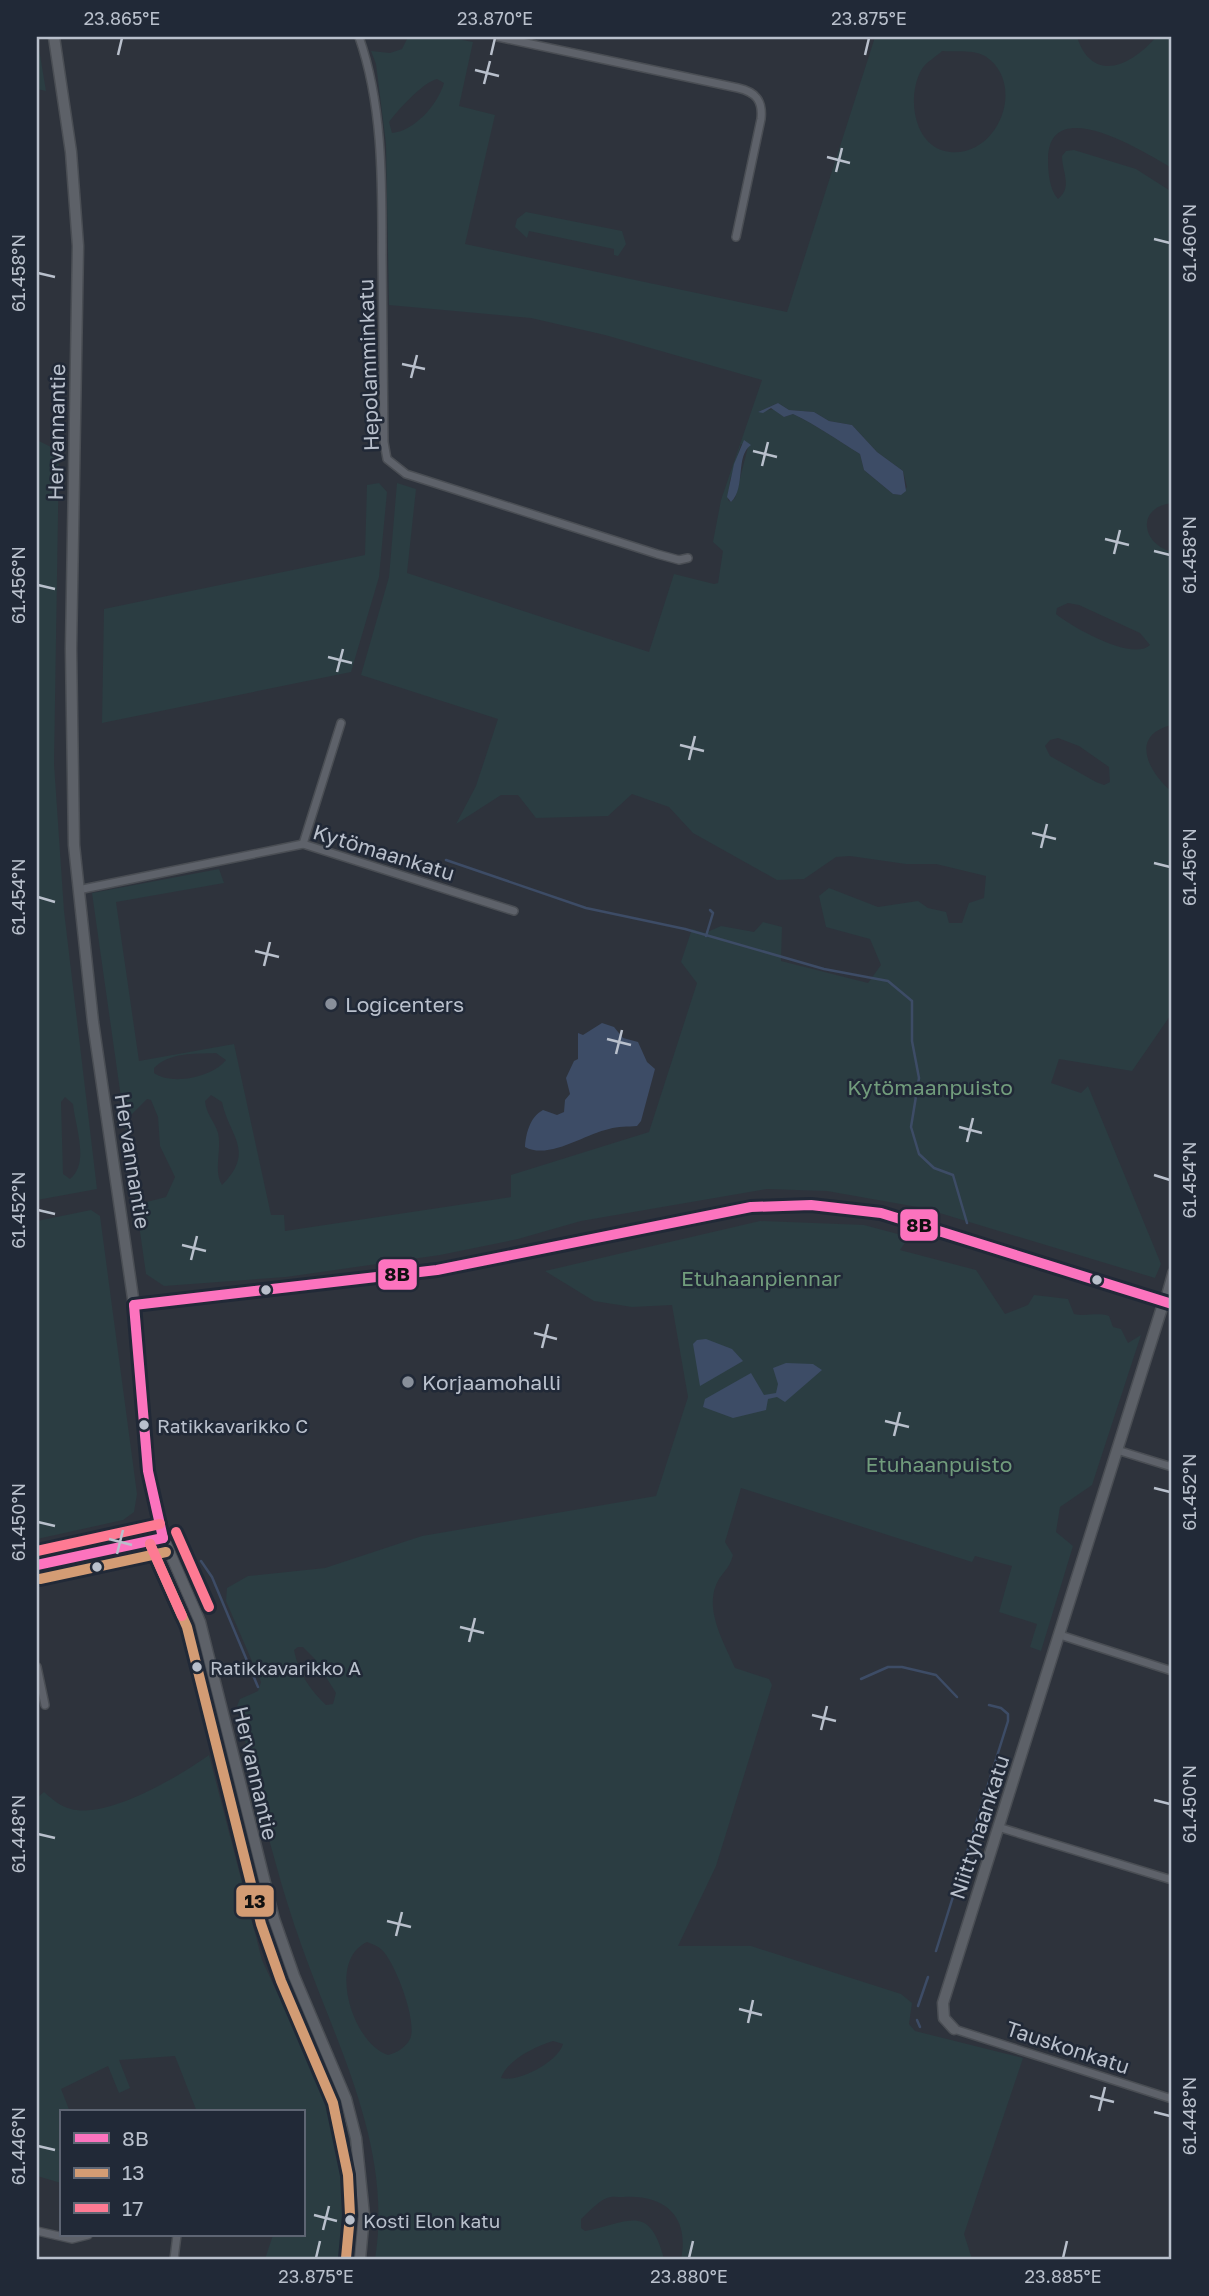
<svg xmlns="http://www.w3.org/2000/svg" width="1209" height="2296" font-family="'Golos Text',sans-serif">
  <rect width="100%" height="100%" fill="#2e333c"/>
  <!-- green -->
  <g fill="#2b3d42" fill-rule="evenodd">
    <polygon points="37,37 46,91 37,89"/>
    <path d="M408,37h39l26,5 -14,64 36,9 -30,129 322,68 88,-275h202c16,48 55,28 79,0h16v131c-26,-15 -122,-76 -124,-10 0,13 1,31 10,41 15,-12 4,-27 4,-43l4,-5 8,-1 62,19 36,23v311c-35,4 -32,40 0,49v173c-43,10 -24,47 0,67v221l-40,58 -73,-12 -8,24 30,10 7,-7 73,178 -6,14 -232,-70 -96,-17 -60,-2 -186,32 -63,18 -78,16 -154,22 -122,9 -18,-12 -54,-381 127,-24 5,14 -108,19 23,159 95,-17 37,171h13l1,16 226,-34v-22l138,-43 48,-149 -16,-21 11,-33 13,4 16,-7 33,6 9,-10 19,5 -1,34 87,22 13,-18 -11,-26 -44,-12 -7,-31 10,-8 49,19 40,-6 10,7 18,4 3,11h13l7,-20 15,-5 2,-22 -50,-12h-30l-56,-8 -14,1 -32,22 -27,1 -84,-47 -24,-26 -37,-13 -24,22 -72,2 -18,-23h-17l-45,29 20,-38 22,-67 -137,-44 28,-98 8,-94 19,6 -9,84 242,79 25,-78 40,10 4,-1 5,-32 -10,-9 8,-42 41,-120 -157,-45 -74,-17 -142,-13 -3,-161 -10,-80 -5,-13 19,2 12,-4zM942,51c13,1 31,-2 43,5 42,27 14,101 -35,96 -37,-4 -44,-57 -28,-83 4,-7 14,-12 20,-18zM437,79l7,4c-6,21 -29,48 -52,50l-3,-11c10,-13 33,-39 48,-43zM778,403l11,7 25,2 15,9 23,4 25,27 26,19 4,16 -6,8 -8,-1 -29,-24 -4,-16c-23,-14 -42,-28 -67,-40l-9,3 -10,-8 -16,3zM741,444l7,3 -13,51 -4,4 -3,-2 2,-20zM1068,603l11,2 61,28 10,12c-17,17 -78,-18 -94,-31l1,-6zM1058,738l21,8 30,21 1,15 -6,3 -8,-3 -46,-26 -5,-10 5,-6zM216,1053l10,7c-13,17 -54,26 -72,13v-5c16,-16 40,-14 62,-15zM211,1095l11,7c7,34 34,49 0,83 -9,-14 0,-35 -4,-52 -3,-11 -12,-19 -13,-32zM147,1099l4,1 7,17 2,29 15,31 -9,20 -27,7 -11,-86z"/>
    <polygon points="526,212 622,231 626,244 618,256 614,255 614,249 529,231 527,238 515,227 517,219"/>
    <path d="M37,440l22,11 -5,313 10,147 33,278 -60,11zM65,1097l8,7c2,22 17,59 -3,75l-7,-5 -2,-72z"/>
    <polygon points="379,483 387,492 379,577 351,672 102,723 104,609 365,555 367,485"/>
    <polygon points="91,1210 100,1216 137,1494 134,1512 123,1520 37,1539 37,1221"/>
    <path d="M760,1221l104,4 45,12 -9,13 76,20 29,44 23,-9 6,-10 34,4 6,15c13,3 22,-2 35,2l4,11 8,2 7,14 13,-8 -49,150 -32,22 -4,25 17,14 -32,105 -11,-4 7,-23 -38,-12 13,-46 -37,-10 -3,6 -231,-74 -16,54 8,13c-3,12 -8,15 -14,24 -17,28 5,63 16,89l34,11 3,6 -56,181 -38,80h73l150,48 11,9 -3,21 6,7 108,27 -59,176 8,25h-291c9,-43 -17,-65 -58,-62 -5,0 -12,-1 -16,1 -9,3 -19,15 -26,21v9l4,3c44,-8 64,-29 79,28h-289c18,-110 -37,-211 -73,-312 -28,-78 -46,-160 -65,-241l3,-7 18,-8 3,-9 -35,-81 1,-13 21,-12 77,-8 97,-32 234,-40 32,-99 -16,-92 -40,2 -38,-6 -49,-30zM298,1647h5l11,11 22,35 -3,11 -7,1c-16,-15 -28,-33 -32,-55zM367,1942c5,2 11,4 15,8 13,12 36,72 28,89 -4,8 -13,14 -22,16 -35,-11 -62,-94 -21,-113zM553,2041l10,3c-5,18 -45,39 -62,34 6,-18 35,-32 52,-37z"/>
    <path d="M209,1755l53,205 55,118 20,55 8,55 -3,71h-77l8,-24h30v-123h-106l-22,-56 -56,4 11,28 -11,5 -11,-27 -47,23 9,23h-9v71l-24,-7v-378l7,-6c9,8 16,14 27,17 37,10 109,-33 138,-54z"/>
  </g>
  <!-- water -->
  <g fill="#3d4c66">
    <path d="M778,403l11,7 25,2 15,9 23,4 25,27 26,19 3,20 -5,4 -8,-1 -29,-24 -4,-16c-23,-14 -42,-28 -67,-40l-9,3 -13,-9 -8,5 -5,-1z"/>
    <path d="M744,440l7,5c-16,11 -5,43 -20,57l-4,-5 7,-33z"/>
    <path d="M602,1023l12,4 9,11 15,4 9,20 8,7 -14,52 -4,5c-9,1 -19,0 -28,3 -24,5 -60,31 -84,18 1,-14 5,-30 18,-37l14,5 7,-3 1,-12 5,-6 -4,-16 8,-17 4,-2v-26l5,2z"/>
    <polygon points="706,1339 732,1349 743,1361 700,1386 693,1344 697,1340"/>
    <polygon points="786,1363 813,1364 822,1370 785,1402 777,1397 768,1399 766,1410 733,1418 703,1407 705,1399 751,1373 764,1395 776,1393 778,1384 773,1368"/>
  </g>
  <g fill="none" stroke-linecap="round" stroke-linejoin="round">
    <!-- stream -->
    <g stroke="#3d4c66" stroke-width="2.5">
      <polyline points="446,860 586,908 685,929 824,969 888,981 912,1001 912,1041 919,1078 911,1127 919,1154 934,1168 953,1175 967,1223"/>
      <polyline points="706,936 713,913 710,910"/>
      <polyline points="201,1561 212,1577 258,1687"/>
      <polyline points="861,1679 888,1667 902,1667 936,1675 957,1697"/>
      <polyline points="936,1951 1008,1721 1008,1714 1001,1708 989,1705"/>
      <polyline points="918,2006 928,1977"/>
      <polyline points="917,2020 920,2027"/>
    </g>
    <!-- street casing -->
    <g stroke="#4a4e54" stroke-width="10">
      <g id="street">
        <path d="M359,37c24,68 23,145 23,217 1,63 1,126 2,188l3,17 19,15 251,80 22,6 9,-2"/>
        <path d="M498,37l240,51c18,4 25,13 23,31l-25,118"/>
        <polyline points="303,844 341,723"/>
        <polyline points="78,890 303,844 514,911"/>
        <polyline points="1164,1301 1172,1272"/>
        <polyline points="1117,1450 1172,1467"/>
        <polyline points="1060,1635 1172,1671"/>
        <polyline points="37,1667 45,1705"/>
        <polyline points="998,1827 1172,1880"/>
        <polyline points="954,2029 1172,2099"/>
        <polyline points="37,2231 72,2239 88,2235"/>
        <polyline points="174,2259 177,2235"/>
      </g>
    </g>
    <!-- secondary casing -->
    <g stroke="#4a4e54" stroke-width="13">
      <g id="secondary">
        <polyline points="54,37 71,152 78,246 71,649 74,845 93,1022 134,1305 148,1471 160,1530 200,1622 274,1919 294,1976 346,2099 356,2138 364,2215 360,2259"/>
        <polyline points="134,1305 437,1270 751,1207 811,1205 881,1213 1172,1304"/>
        <polyline points="37,1565 163,1538"/>
        <polyline points="954,2029 944,2018 943,2003 1164,1301"/>
      </g>
    </g>
    <!-- street -->
    <use href="#street" stroke="#5e626a" stroke-width="7"/>
    <!-- secondary -->
    <use href="#secondary" stroke="#5d6168" stroke-width="10"/>
    <!-- bus-1 casing -->
    <g stroke="#212937" stroke-width="16">
      <g id="bus-1">
        <polyline points="134,1305 437,1270 751,1207 811,1205 881,1213 1172,1304"/>
        <polyline points="134,1305 148,1471 163,1538"/>
        <polyline points="37,1565 163,1538"/>
      </g>
    </g>
    <!-- bus-2 casing -->
    <g stroke="#212937" stroke-width="16">
      <g id="bus-2">
        <polyline points="150,1544 187,1627 261,1924 281,1981 333,2103 348,2175 350,2215 346,2258"/>
        <polyline points="40,1579 166,1552"/>
      </g>
    </g>
    <!-- bus-3 casing -->
    <g stroke="#212937" stroke-width="16">
      <g id="bus-3">
        <polyline points="176,1532 209,1607"/>
        <polyline points="150,1544 182,1616"/>
        <polyline points="37,1551 160,1524"/>
      </g>
    </g>
    <!-- bus-1 -->
    <use href="#bus-1" stroke="#fc73be" stroke-width="10"/>
    <!-- bus-2 -->
    <use href="#bus-2" stroke="#d39c74" stroke-width="10"/>
    <!-- bus-3 -->
    <use href="#bus-3" stroke="#fe7a93" stroke-width="10"/>
  </g>
  <!-- ticks -->
  <path fill="none" stroke="#b9c0cc" stroke-width="2.5" d="M118,55l4,-17M491,55l4,-17M865,55l4,-17M475,70l24,6M484,84l6,-23M827,157l23,6M836,172l6,-24M1154,239l16,4M38,273l17,4M402,364l23,5M411,378l6,-23M753,451l24,6M762,466l6,-24M1105,539l24,6M1154,551l16,4M1114,554l6,-24M38,585l17,4M328,657l24,6M337,672l6,-23M680,745l24,6M689,760l6,-24M1032,833l24,6M1041,848l6,-24M1154,863l16,4M38,897l17,5M255,951l24,6M264,966l6,-24M607,1039l24,6M616,1054l6,-24M959,1127l23,6M967,1142l6,-24M1154,1175l16,5M38,1210l17,4M182,1245l24,6M191,1260l6,-24M534,1333l23,6M542,1348l6,-24M885,1421l24,6M894,1436l6,-24M1154,1488l16,4M38,1522l17,4M109,1539l23,6M117,1554l6,-24M460,1627l24,6M469,1642l6,-24M812,1715l24,6M821,1730l6,-24M1154,1800l16,4M38,1834l17,4M387,1921l24,6M396,1936l6,-24M739,2009l23,6M748,2023l5,-23M1090,2096l24,6M1099,2111l6,-24M1154,2112l16,4M38,2146l17,4M314,2215l23,6M323,2230l6,-24M316,2258l4,-17M689,2258l4,-17M1063,2258l4,-17"/>
  <!-- markers -->
  <g fill="#888f9a" stroke="#212937" stroke-width="2.5">
    <circle cx="331" cy="1004" r="7"/>
    <circle cx="408" cy="1382" r="7"/>
  </g>
  <g fill="#b9c0cc" stroke="#212937" stroke-width="2.5">
    <circle cx="1097" cy="1280" r="6"/>
    <circle cx="266" cy="1290" r="6"/>
    <circle cx="144" cy="1425" r="6"/>
    <circle cx="97" cy="1567" r="6"/>
    <circle cx="197" cy="1667" r="6"/>
    <circle cx="350" cy="2220" r="6"/>
  </g>
  <g text-anchor="middle" dominant-baseline="central" stroke-width="5" stroke-linejoin="round" paint-order="stroke">
    <!-- bus labels -->
    <g font-size="19" fill="#b9c0cc" stroke="#212937" text-anchor="start">
      <text x="157" y="1425">Ratikkavarikko C</text>
      <text x="210" y="1667">Ratikkavarikko A</text>
      <text x="363" y="2220">Kosti Elon katu</text>
    </g>
    <!-- street labels -->
    <g font-size="21" fill="#b9c0cc" stroke="#212937">
      <text transform="translate(368 365) rotate(-92)">Hepolamminkatu</text>
      <text transform="translate(56 432) rotate(-89)">Hervannantie</text>
      <text transform="translate(384 852) rotate(17)">Kytömaankatu</text>
      <text transform="translate(133 1161) rotate(81)">Hervannantie</text>
      <text transform="translate(256 1773) rotate(77)">Hervannantie</text>
      <text transform="translate(979 1827) rotate(-72)">Niittyhaankatu</text>
      <text transform="translate(1068 2047) rotate(18)">Tauskonkatu</text>
    </g>
    <!-- poi labels -->
    <g font-size="21" fill="#b9c0cc" stroke="#212937" text-anchor="start">
      <text x="345" y="1004">Logicenters</text>
      <text x="422" y="1382">Korjaamohalli</text>
    </g>
    <!-- park labels -->
    <g font-size="21" fill="#719c7c" stroke="#212937">
      <text x="930" y="1087">Kytömaanpuisto</text>
      <text x="761" y="1278">Etuhaanpiennar</text>
      <text x="939" y="1464">Etuhaanpuisto</text>
    </g>
  </g>
  <g stroke="#212937" stroke-width="2.5">
    <rect x="899" y="1208" width="40" height="34" rx="7" fill="#fc73be"/>
    <rect x="377" y="1258" width="41" height="33" rx="7" fill="#fc73be"/>
    <rect x="235" y="1884" width="40" height="34" rx="7" fill="#d39c74"/>
  </g>
  <g font-size="19" text-anchor="middle" font-weight="bold" fill="#111">
    <text x="919" y="1232">8B</text>
    <text x="397" y="1281">8B</text>
    <text x="255" y="1908">13</text>
  </g>
  <!-- border -->
  <rect width="1209" height="2296" fill="none" stroke="#212937" stroke-width="77"/>
  <!-- legend -->
  <rect x="60" y="2110" width="245" height="126" fill="#212937" stroke="#5e6573" stroke-width="2"/>
  <rect x="74" y="2133" width="35" height="10" fill="#fc73be" stroke="#5e6573" stroke-width="2"/>
  <text x="122" y="2146" font-size="21" fill="#b9c0cc">8B</text>
  <rect x="74" y="2168" width="35" height="10" fill="#d39c74" stroke="#5e6573" stroke-width="2"/>
  <text x="122" y="2180" font-size="21" fill="#b9c0cc">13</text>
  <rect x="74" y="2203" width="35" height="10" fill="#fe7a93" stroke="#5e6573" stroke-width="2"/>
  <text x="122" y="2216" font-size="21" fill="#b9c0cc">17</text>
  <rect x="38" y="38" width="1132" height="2220" fill="none" stroke="#b9c0cc" stroke-width="2.5"/>
  <g font-size="18" text-anchor="middle" fill="#b9c0cc">
    <text x="122" y="25">23.865°E</text>
    <text x="495" y="25">23.870°E</text>
    <text x="869" y="25">23.875°E</text>
    <text transform="translate(1190 243) rotate(-90)" y="6">61.460°N</text>
    <text transform="translate(19 273) rotate(-90)" y="6">61.458°N</text>
    <text transform="translate(1190 555) rotate(-90)" y="6">61.458°N</text>
    <text transform="translate(19 585) rotate(-90)" y="6">61.456°N</text>
    <text transform="translate(1190 867) rotate(-90)" y="6">61.456°N</text>
    <text transform="translate(19 897) rotate(-90)" y="6">61.454°N</text>
    <text transform="translate(1190 1180) rotate(-90)" y="6">61.454°N</text>
    <text transform="translate(19 1210) rotate(-90)" y="6">61.452°N</text>
    <text transform="translate(1190 1492) rotate(-90)" y="6">61.452°N</text>
    <text transform="translate(19 1522) rotate(-90)" y="6">61.450°N</text>
    <text transform="translate(1190 1804) rotate(-90)" y="6">61.450°N</text>
    <text transform="translate(19 1834) rotate(-90)" y="6">61.448°N</text>
    <text transform="translate(1190 2116) rotate(-90)" y="6">61.448°N</text>
    <text transform="translate(19 2146) rotate(-90)" y="6">61.446°N</text>
    <text x="316" y="2283">23.875°E</text>
    <text x="689" y="2283">23.880°E</text>
    <text x="1063" y="2283">23.885°E</text>
  </g>
</svg>
